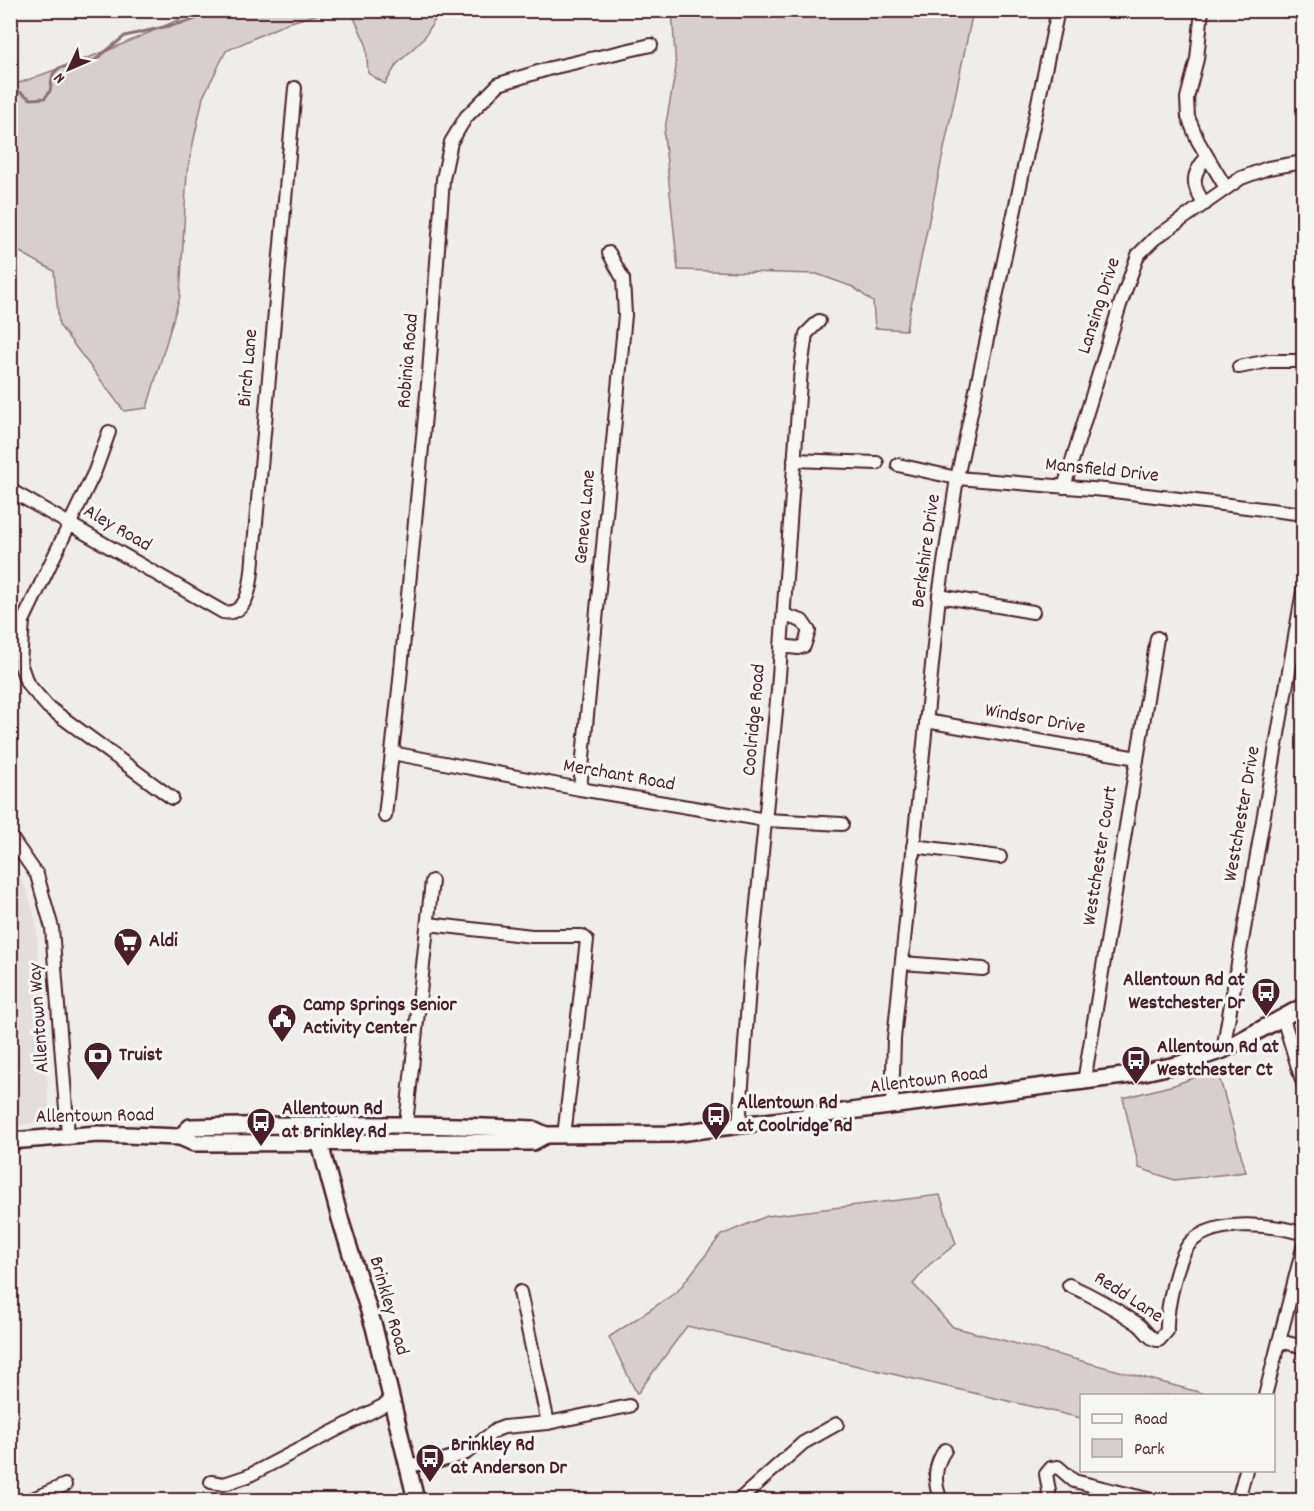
<svg xmlns="http://www.w3.org/2000/svg" width="1314" height="1511" font-family="Dekko,sans-serif">
  <rect width="100%" height="100%" fill="#efedea"/>
  <filter id="ink" filterUnits="userSpaceOnUse"><feTurbulence type="fractalNoise" baseFrequency=".0167" numOctaves="2"/><feDisplacementMap in="SourceGraphic" scale="12" xChannelSelector="R" yChannelSelector="G"/><feConvolveMatrix kernelMatrix="1 2 1 2 8 2 1 2 1" color-interpolation-filters="sRGB"/></filter>
  <g filter="url(#ink)">
    <!-- built -->
    <polygon fill="#e3dedc" points="10,861 27,889 36,921 50,1119 46,1122 11,1126"/>
    <!-- green -->
    <g fill="#d7cfce" stroke="#90777c" stroke-width="1.5">
      <polygon points="201,10 330,11 287,23 226,51 203,97 187,172 180,296 147,408 124,411 59,325 54,271 11,247 11,86 109,50"/>
      <polygon points="351,11 440,11 424,38 397,64 385,84 368,73 366,44"/>
      <polygon points="672,11 973,11 906,330 875,328 873,302 853,287 817,274 678,270 664,134 676,68"/>
      <polygon points="1217,1069 1246,1172 1174,1180 1139,1168 1123,1098 1174,1085"/>
      <polygon points="940,1195 956,1244 929,1265 913,1284 953,1327 1210,1395 1082,1396 1081,1418 687,1326 637,1394 609,1337 677,1292 721,1235 767,1216"/>
    </g>
    <g fill="none" stroke-linecap="round" stroke-linejoin="round">
      <!-- stream -->
      <polyline stroke="#8a6f74" stroke-width="3" points="10,86 31,99 45,98 50,91 53,74 59,68 95,60 125,36 190,21 217,10"/>
      <!-- minor casing -->
      <g stroke="#4a1f2b" stroke-width="16">
        <g id="minor">
          <polyline points="1202,10 1197,59 1187,98 1188,117 1198,141 1226,188"/>
          <path d="M1205,204c-14,-18 -14,-30 2,-47"/>
          <polyline points="1239,367 1269,361 1304,361"/>
          <polyline points="109,432 95,471 23,621 20,663 27,683 48,707 172,798"/>
          <polyline points="794,460 877,463"/>
          <polyline points="898,465 957,478 1105,490 1304,514"/>
          <polyline points="1064,487 1120,305 1138,255 1154,239 1241,178 1268,168 1304,162"/>
          <path d="M10,490l213,122c31,6 29,-47 31,-67l41,-457"/>
          <polyline points="939,596 1033,612"/>
          <polyline points="781,646 798,648 804,646 809,631 802,621 784,615"/>
          <polyline points="926,721 1137,758"/>
          <polyline points="392,753 580,789 766,820 842,824"/>
          <polyline points="580,789 625,315 623,279 609,253"/>
          <polyline points="385,816 400,680 429,373 443,179 451,142 466,117 499,84 551,68 651,45"/>
          <polyline points="10,836 37,875 52,928 68,1135"/>
          <polyline points="913,846 1000,857"/>
          <polyline points="428,924 532,936 582,936 587,940 564,1136"/>
          <polyline points="902,963 983,969"/>
          <polyline points="1283,1018 1304,1087"/>
          <polyline points="1223,1050 1304,585"/>
          <polyline points="1084,1082 1157,638"/>
          <polyline points="892,1106 894,1039 939,596 957,478 1058,10"/>
          <polyline points="406,1124 432,881"/>
          <polyline points="739,1127 750,974 778,690 801,368 806,334 819,321"/>
          <path d="M1069,1285c25,11 47,24 69,39 8,6 11,16 21,16l8,-9c-1,-20 10,-75 24,-89 25,-24 82,-18 113,-8"/>
          <polyline points="520,1292 548,1423"/>
          <polyline points="1279,1341 1304,1347"/>
          <polyline points="1265,1396 1304,1244"/>
          <polyline points="406,1465 433,1463 466,1453 496,1430 504,1427 548,1423 629,1406"/>
          <polyline points="211,1482 224,1484 248,1476 392,1401"/>
          <polyline points="30,1500 65,1485"/>
          <polyline points="739,1500 803,1443 837,1424"/>
          <path d="M941,1500c-8,-18 -7,-34 4,-50"/>
          <polyline points="1047,1500 1049,1491 1046,1474 1051,1468 1058,1467 1074,1481 1152,1500"/>
          <polyline points="1238,1500 1246,1470"/>
        </g>
      </g>
      <!-- major casing -->
      <g stroke="#4a1f2b" stroke-width="20">
        <g id="major">
          <polyline points="317,1133 341,1222 374,1327 416,1500"/>
          <path d="M180,1137l10,-10c115,-3 229,-4 343,2l13,6 125,-1 460,-59 49,-11 43,-14 81,-44"/>
          <polyline points="10,1141 98,1134 180,1137 194,1143 533,1142 546,1135"/>
        </g>
      </g>
      <!-- minor -->
      <use href="#minor" stroke="#f6f6f2" stroke-width="12"/>
      <!-- major -->
      <use href="#major" stroke="#f6f6f2" stroke-width="15"/>
    </g>
  </g>
  <!-- icons -->
  <defs>
    <g id="supermarket-pin" transform="scale(1.5)"><path d="M0 17L-7.5 6A9.5 9.5 0 1 1 7.5 6Z" fill="#4a1f2b" stroke="#f6f6f2"/><path d="M-6-5.5h2.5l.6 2H6L4.5 2H-2.5L-4.4-4H-6ZM-1.5 3.2a1.3 1.3 0 1 0 .1 0ZM3 3.2a1.3 1.3 0 1 0 .1 0Z" fill="#fff"/></g>
    <g id="bus-pin" transform="scale(1.5)"><path d="M0 17L-7.5 6A9.5 9.5 0 1 1 7.5 6Z" fill="#4a1f2b" stroke="#f6f6f2"/><path d="M-5-6H5V4H4V6H2V4H-2V6H-4V4H-5ZM-3.5-4V0h7V-4ZM-3.5 1.2v1.5H-2V1.2ZM2 1.2v1.5H3.5V1.2Z" fill="#fff"/></g>
    <g id="civic-pin" transform="scale(1.5)"><path d="M0 17L-7.5 6A9.5 9.5 0 1 1 7.5 6Z" fill="#4a1f2b" stroke="#f6f6f2"/><path d="M-.6-6.5H3V-4.5H.6V-3L4-1V1h2V6H-6V1h2V-1L-.6-3ZM-1.2 2.5V6h2.4V2.5Z" fill="#fff"/></g>
    <g id="bank-pin" transform="scale(1.5)"><path d="M0 17L-7.5 6A9.5 9.5 0 1 1 7.5 6Z" fill="#4a1f2b" stroke="#f6f6f2"/><path d="M-6-4H6V4H-6ZM0-2.3a2.3 2.3 0 1 0 0 4.6a2.3 2.3 0 1 0 0-4.6Z" fill="#fff"/></g>
  </defs>
  <g fill-rule="evenodd">
    <use href="#supermarket-pin" x="128" y="942"/>
    <use href="#bus-pin" x="1266" y="992"/>
    <use href="#civic-pin" x="282" y="1018"/>
    <use href="#bank-pin" x="98" y="1056"/>
    <use href="#bus-pin" x="1136" y="1060"/>
    <use href="#bus-pin" x="716" y="1116"/>
    <use href="#bus-pin" x="261" y="1122"/>
    <use href="#bus-pin" x="430" y="1458"/>
  </g>
  <g text-anchor="middle" dominant-baseline="central" stroke-width="6" stroke-linejoin="round" paint-order="stroke">
    <!-- street labels -->
    <g font-size="20" fill="#4a1f2b" stroke="#f6f6f2">
      <text transform="translate(1100 306) rotate(-72)">Lansing Drive</text>
      <text transform="translate(409 361) rotate(-85)">Robinia Road</text>
      <text transform="translate(249 368) rotate(-85)">Birch Lane</text>
      <text transform="translate(1102 471) rotate(6)">Mansfield Drive</text>
      <text transform="translate(586 517) rotate(-85)">Geneva Lane</text>
      <text transform="translate(117 529) rotate(30)">Aley Road</text>
      <text transform="translate(927 551) rotate(-82)">Berkshire Drive</text>
      <text transform="translate(755 720) rotate(-85)">Coolridge Road</text>
      <text transform="translate(1035 720) rotate(10)">Windsor Drive</text>
      <text transform="translate(619 776) rotate(10)">Merchant Road</text>
      <text transform="translate(1243 814) rotate(-80)">Westchester Drive</text>
      <text transform="translate(1101 856) rotate(-81)">Westchester Court</text>
      <text transform="translate(40 1018) rotate(-94)">Allentown Way</text>
      <text transform="translate(929 1081) rotate(-7)">Allentown Road</text>
      <text transform="translate(95 1117) rotate(-1)">Allentown Road</text>
      <text transform="translate(1128 1298) rotate(33)">Redd Lane</text>
      <text transform="translate(388 1306) rotate(74)">Brinkley Road</text>
    </g>
    <!-- poi labels -->
    <g font-size="20" font-weight="bold" fill="#4a1f2b" stroke="#f6f6f2" text-anchor="start">
      <text x="149" y="942">Aldi</text>
      <text x="1245" y="981" text-anchor="end">Allentown Rd at<tspan x="1245" dy="23">Westchester Dr</tspan></text>
      <text x="303" y="1006">Camp Springs Senior<tspan x="303" dy="23">Activity Center</tspan></text>
      <text x="1157" y="1048">Allentown Rd at<tspan x="1157" dy="23">Westchester Ct</tspan></text>
      <text x="119" y="1056">Truist</text>
      <text x="737" y="1104">Allentown Rd<tspan x="737" dy="23">at Coolridge Rd</tspan></text>
      <text x="282" y="1110">Allentown Rd<tspan x="282" dy="23">at Brinkley Rd</tspan></text>
      <text x="451" y="1446">Brinkley Rd<tspan x="451" dy="23">at Anderson Dr</tspan></text>
    </g>
  </g>
  <!-- margin -->
  <rect width="1314" height="1511" fill="none" stroke="#f6f6f2" stroke-width="36"/>
  <rect x="18" y="18" width="1278" height="1475" fill="none" stroke="#4a1f2b" stroke-width="2" filter="url(#ink)"/>
  <!-- legend -->
  <rect x="1080" y="1394" width="195" height="78" fill="#f6f6f2" stroke="#b1a0a2" stroke-width="1.5"/>
  <rect x="1092" y="1414" width="30" height="9" fill="#f6f6f2" stroke="#b1a0a2" stroke-width="1.5"/>
  <text x="1134" y="1424" font-size="18" fill="#4a1f2b">Road</text>
  <rect x="1092" y="1439" width="30" height="18" fill="#d7cfce" stroke="#b1a0a2" stroke-width="1.5"/>
  <text x="1134" y="1454" font-size="18" fill="#4a1f2b">Park</text>
  <!-- north arrow -->
  <g transform="translate(69 69) rotate(226)" stroke="#f6f6f2" stroke-width="4.5" paint-order="stroke">
  <path d="M0-4.5L10 22L0 15L-10 22Z" fill="#4a1f2b"/>
  <text y="-9" font-size="16" font-weight="bold" text-anchor="middle" fill="#4a1f2b">N</text>
  </g>
</svg>
